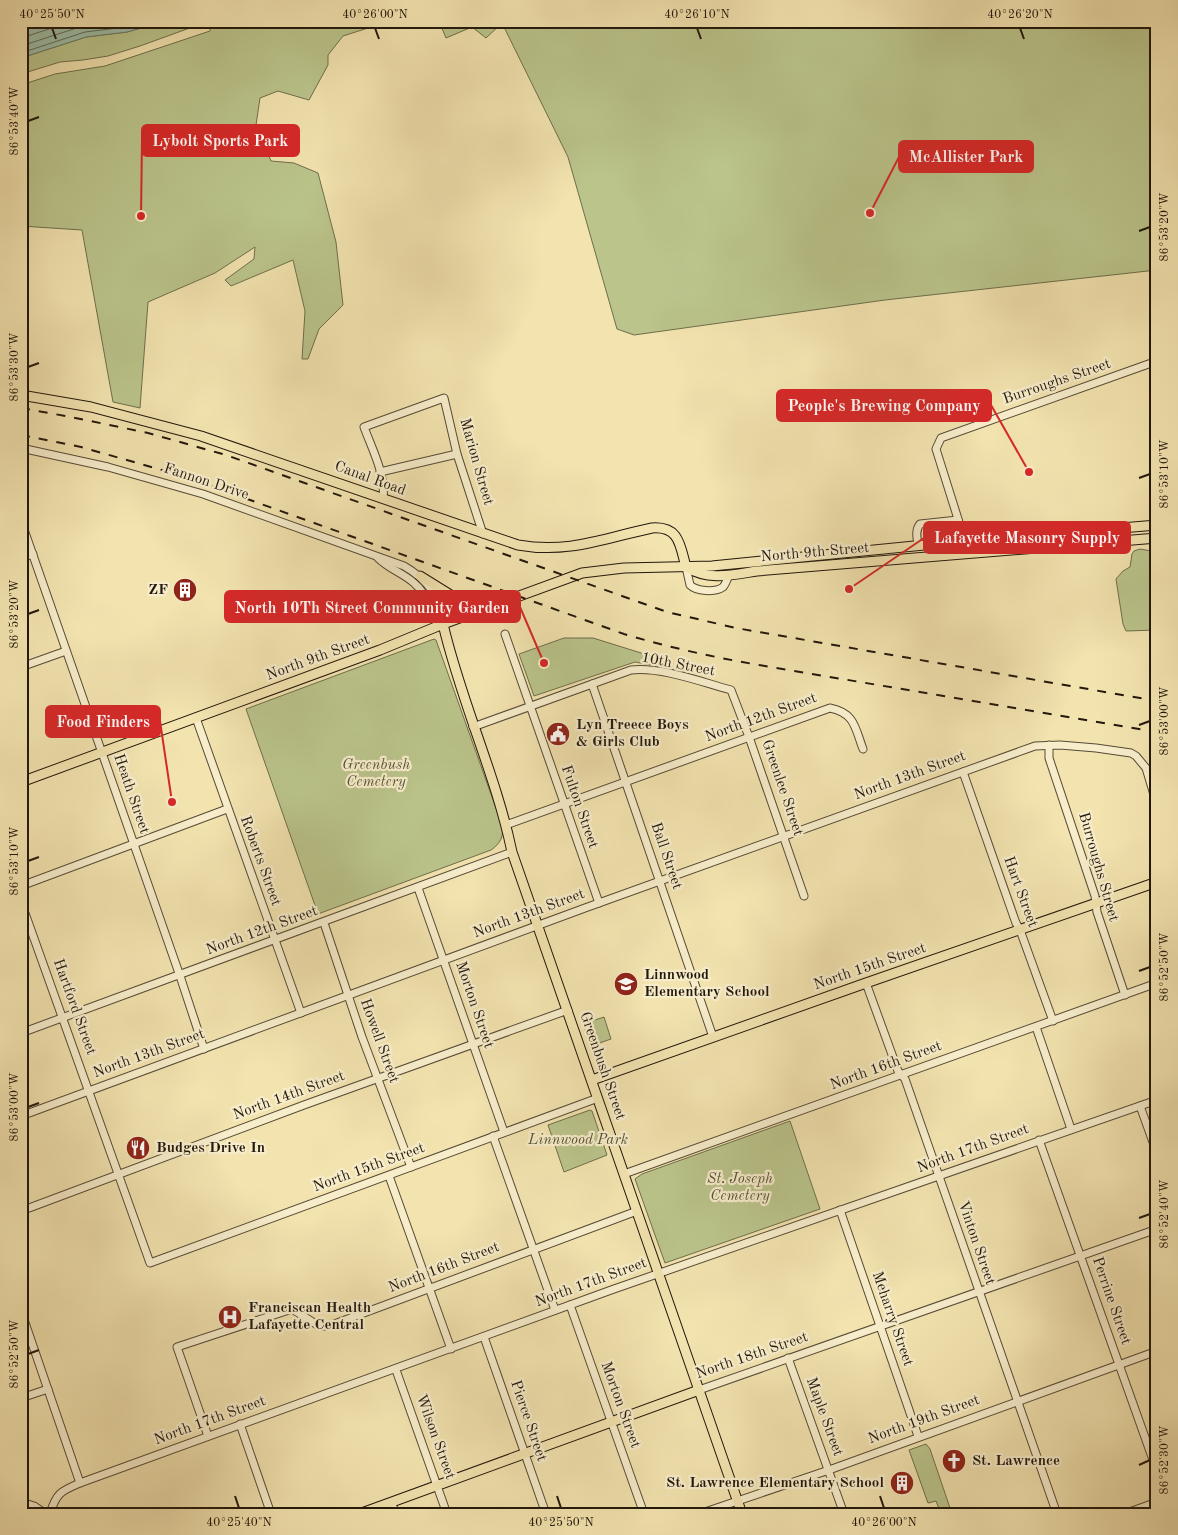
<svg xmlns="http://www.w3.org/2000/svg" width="1178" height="1535" font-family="'Old Standard TT',serif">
  <rect width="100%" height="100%" fill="#f2e3af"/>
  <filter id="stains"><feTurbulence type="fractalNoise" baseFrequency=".004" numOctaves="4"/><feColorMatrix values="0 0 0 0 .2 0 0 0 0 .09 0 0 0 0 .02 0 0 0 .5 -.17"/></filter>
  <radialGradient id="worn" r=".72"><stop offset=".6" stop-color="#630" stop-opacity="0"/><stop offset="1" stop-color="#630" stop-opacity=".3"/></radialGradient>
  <!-- green -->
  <g fill="#bac48b" stroke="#6e6e4c">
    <polygon points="166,21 209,21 140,46 108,56 83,60 60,62 21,74 21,58 86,37 127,32"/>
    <polygon points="211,21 390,21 343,36 328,55 328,65 309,100 278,91 260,98 256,125 271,161 294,163 318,173 336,242 343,305 319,329 308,359 302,359 305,311 293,260 231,286 225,280 254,259 255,247 215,273 148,302 140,408 113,402 82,230 21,226 21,85 55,74 105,66 210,31"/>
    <polygon points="439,21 1157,21 1157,270 885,300 634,335 617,329 568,157 502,23 486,38 472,27 446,38"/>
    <polygon points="1140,549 1157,552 1157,630 1126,631 1123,624 1116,579 1123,571 1130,567 1132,554 1134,551"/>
    <polygon points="564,638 593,638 654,657 651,665 635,662 534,696 519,654"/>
    <path d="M434,639l2,1 66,185c2,11 -1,18 -11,25l-173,64 -72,-205z"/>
    <polygon points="604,1017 611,1039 591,1046 583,1024"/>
    <polygon points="590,1110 592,1111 607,1155 564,1172 548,1125"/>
    <polygon points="790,1121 820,1209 665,1263 635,1179 642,1174"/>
    <polygon points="926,1444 930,1449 950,1508 940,1511 936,1501 928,1503 909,1450"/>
  </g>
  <!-- water -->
  <polygon fill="#9cbea8" stroke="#6b7b6a" points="21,21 166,21 127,32 86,37 21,58"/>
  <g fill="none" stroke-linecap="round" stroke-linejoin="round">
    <!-- shore -->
    <g stroke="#5f6a5a" stroke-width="1">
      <polyline points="21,38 74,21"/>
      <polyline points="21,46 83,26 124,21"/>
      <polyline points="21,53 85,32 126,27 148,21"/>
    </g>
    <!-- minor casing -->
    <g stroke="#564a35" stroke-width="9">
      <g id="minor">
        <path d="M21,448l87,19 95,27 201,72c21,12 40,33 39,58"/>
        <polyline points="380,472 457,454"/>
        <path d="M383,499c3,-24 -11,-50 -19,-72l80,-29 13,56 26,80"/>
        <polyline points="21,521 180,976 204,1049"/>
        <path d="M918,545c-1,-7 -3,-15 2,-21l38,-4"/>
        <polyline points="969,554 936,449 941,438 1157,361"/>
        <polyline points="21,558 33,554"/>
        <path d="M378,558c11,11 25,15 36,25 13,11 18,27 28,41"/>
        <path d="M686,567l4,18c6,6 25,8 33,2 3,-3 4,-8 6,-12"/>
        <polyline points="505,634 599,903"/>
        <polyline points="21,667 66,651"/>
        <polyline points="592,684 713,1037"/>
        <polyline points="196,718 301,1013"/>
        <path d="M473,727l158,-57c32,-3 70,12 100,20l18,47 55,159"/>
        <polyline points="1049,745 1049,758 1095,896 1097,912 1125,995"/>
        <polyline points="963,772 1016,923 1020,930 1053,1021"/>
        <path d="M506,825l324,-117c25,5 25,20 33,41"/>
        <polyline points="21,886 227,809"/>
        <polyline points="418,888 504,1132"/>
        <polyline points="21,902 150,1263 598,1098"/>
        <polyline points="324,923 362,1037 411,1167"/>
        <polyline points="866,983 898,1071 905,1079 1057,1514"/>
        <polyline points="1036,1027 1071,1129"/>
        <polyline points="21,1033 512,852"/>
        <polyline points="1140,1106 1157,1153"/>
        <polyline points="21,1116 585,908 1035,746 1060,745 1096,748 1131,753 1136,756 1146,768 1157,805"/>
        <polyline points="493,1136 555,1310"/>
        <polyline points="1039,1140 1157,1471"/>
        <polyline points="624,1174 1157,983"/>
        <polyline points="389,1176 451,1349"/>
        <polyline points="840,1210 918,1436"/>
        <polyline points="21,1211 304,1105 568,1010"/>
        <polyline points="570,1305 644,1514"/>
        <polyline points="21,1311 80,1483"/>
        <polyline points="484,1337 546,1514"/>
        <polyline points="788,1358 844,1514"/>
        <polyline points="396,1370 447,1514"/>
        <polyline points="699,1390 1157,1229"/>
        <polyline points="21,1398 48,1389"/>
        <polyline points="240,1424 271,1514"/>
        <polyline points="208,1436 177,1347 292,1309 319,1326 329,1326 637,1211"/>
        <polyline points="21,1502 34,1506 46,1514"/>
        <polyline points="391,1502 396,1514"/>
        <polyline points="21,1512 26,1514"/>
        <polyline points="945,1513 946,1514"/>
        <path d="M50,1514c6,-21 11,-23 30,-31l534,-194 543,-189"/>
        <polyline points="699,1514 829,1470 1157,1351"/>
        <polyline points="1124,1514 1157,1502"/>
      </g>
    </g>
    <!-- major casing -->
    <g stroke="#22170c" stroke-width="11">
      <g id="major">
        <path d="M21,395l70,12 110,29 317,109c51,9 86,-7 134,-17 28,-2 28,18 34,39"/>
        <path d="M686,567c23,14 45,8 71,4l400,-33"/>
        <polyline points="420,576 457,599 487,608"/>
        <path d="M443,624c18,78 53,151 69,228l230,662"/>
        <polyline points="21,782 380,650 443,624 582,573 624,568 712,566 965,541 1157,525"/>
        <polyline points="592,1080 866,983 1157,882"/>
        <polyline points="359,1514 699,1390"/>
      </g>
    </g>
    <!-- minor -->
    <use href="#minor" stroke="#f7edcb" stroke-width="7"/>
    <!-- major -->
    <use href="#major" stroke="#f2e3af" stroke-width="9"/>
    <!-- rail -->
    <g stroke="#22170c" stroke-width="2" stroke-dasharray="9 9" stroke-linecap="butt">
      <polyline points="21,408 71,417 148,433 226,455 667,612 736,628 1157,701"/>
      <path d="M21,435l60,12 102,29 441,158c47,14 93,24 141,32l392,66"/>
    </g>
  </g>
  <!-- ticks -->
  <path fill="none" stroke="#22170c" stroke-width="2" d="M52,28l4,11M375,28l4,11M697,28l4,11M1020,28l4,11M28,121l11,-4M1139,231l11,-4M28,367l11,-4M1139,478l11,-4M28,614l11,-4M1139,725l11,-4M28,861l11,-4M1139,971l11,-4M28,1107l11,-4M1139,1218l11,-4M28,1354l11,-4M1139,1465l11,-5M235,1496l4,12M557,1496l4,12M880,1496l4,12"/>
  <!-- icons -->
  <defs>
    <g id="building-disc" transform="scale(1.25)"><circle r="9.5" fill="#8f2418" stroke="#f7edcb"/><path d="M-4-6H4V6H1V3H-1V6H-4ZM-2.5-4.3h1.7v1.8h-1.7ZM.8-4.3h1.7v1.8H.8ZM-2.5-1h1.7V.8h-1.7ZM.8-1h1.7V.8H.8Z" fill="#fff"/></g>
    <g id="civic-disc" transform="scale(1.25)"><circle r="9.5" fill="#8f2418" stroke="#f7edcb"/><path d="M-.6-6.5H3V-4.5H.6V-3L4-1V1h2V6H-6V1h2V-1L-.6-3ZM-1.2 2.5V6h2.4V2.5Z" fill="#fff"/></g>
    <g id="school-disc" transform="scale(1.25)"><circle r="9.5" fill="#8f2418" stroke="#f7edcb"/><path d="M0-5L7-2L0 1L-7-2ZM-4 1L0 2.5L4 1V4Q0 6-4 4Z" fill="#fff"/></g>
    <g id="restaurant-disc" transform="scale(1.25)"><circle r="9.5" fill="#8f2418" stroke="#f7edcb"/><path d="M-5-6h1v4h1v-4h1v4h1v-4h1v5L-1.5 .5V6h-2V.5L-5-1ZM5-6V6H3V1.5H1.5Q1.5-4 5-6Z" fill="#fff"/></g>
    <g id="hospital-disc" transform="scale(1.25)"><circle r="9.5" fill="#8f2418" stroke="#f7edcb"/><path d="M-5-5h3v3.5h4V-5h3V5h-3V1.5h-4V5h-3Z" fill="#fff"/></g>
    <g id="church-disc" transform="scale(1.25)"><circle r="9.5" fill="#8f2418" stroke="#f7edcb"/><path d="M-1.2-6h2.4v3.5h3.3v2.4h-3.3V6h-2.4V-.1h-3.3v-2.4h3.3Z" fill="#fff"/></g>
  </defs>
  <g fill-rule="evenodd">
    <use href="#building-disc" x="185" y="590"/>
    <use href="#civic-disc" x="558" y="734"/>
    <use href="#school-disc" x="626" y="984"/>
    <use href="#restaurant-disc" x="138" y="1148"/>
    <use href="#hospital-disc" x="230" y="1317"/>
    <use href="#church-disc" x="954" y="1461"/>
    <use href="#building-disc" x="902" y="1483"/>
  </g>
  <g text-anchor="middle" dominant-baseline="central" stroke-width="4.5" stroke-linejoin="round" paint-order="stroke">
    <!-- street labels -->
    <g font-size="15" fill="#22170c" stroke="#f7edcb">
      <text transform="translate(1057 382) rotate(-19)">Burroughs Street</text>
      <text transform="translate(476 462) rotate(74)">Marion Street</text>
      <text transform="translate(370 479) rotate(20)">Canal Road</text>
      <text transform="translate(206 482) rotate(18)">Fannon Drive</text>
      <text transform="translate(815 553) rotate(-5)">North 9th Street</text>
      <text transform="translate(318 658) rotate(-20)">North 9th Street</text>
      <text transform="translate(678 665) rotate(11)">10th Street</text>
      <text transform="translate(761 718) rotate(-20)">North 12th Street</text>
      <text transform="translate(910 776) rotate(-20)">North 13th Street</text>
      <text transform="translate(782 788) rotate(71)">Greenlee Street</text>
      <text transform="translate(131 794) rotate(71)">Heath Street</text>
      <text transform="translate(579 807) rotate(71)">Fulton Street</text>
      <text transform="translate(666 856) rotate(71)">Ball Street</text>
      <text transform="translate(260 861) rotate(70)">Roberts Street</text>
      <text transform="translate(1098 867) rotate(74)">Burroughs Street</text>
      <text transform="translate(1020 892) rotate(70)">Hart Street</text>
      <text transform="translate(529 914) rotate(-20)">North 13th Street</text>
      <text transform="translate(262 931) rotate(-20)">North 12th Street</text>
      <text transform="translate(870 967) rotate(-19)">North 15th Street</text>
      <text transform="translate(474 1005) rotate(71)">Morton Street</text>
      <text transform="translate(74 1007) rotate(70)">Hartford Street</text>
      <text transform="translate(379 1041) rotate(70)">Howell Street</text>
      <text transform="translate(149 1054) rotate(-20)">North 13th Street</text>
      <text transform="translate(602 1066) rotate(71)">Greenbush Street</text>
      <text transform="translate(886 1066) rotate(-20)">North 16th Street</text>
      <text transform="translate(289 1096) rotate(-20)">North 14th Street</text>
      <text transform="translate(973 1149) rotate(-20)">North 17th Street</text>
      <text transform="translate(369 1168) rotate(-20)">North 15th Street</text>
      <text transform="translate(976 1243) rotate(71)">Vinton Street</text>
      <text transform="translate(444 1268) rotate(-21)">North 16th Street</text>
      <text transform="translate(591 1283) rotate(-20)">North 17th Street</text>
      <text transform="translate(1111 1301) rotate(71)">Perrine Street</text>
      <text transform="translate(892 1319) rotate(71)">Meharry Street</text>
      <text transform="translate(752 1356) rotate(-19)">North 18th Street</text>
      <text transform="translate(620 1405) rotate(70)">Morton Street</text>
      <text transform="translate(824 1417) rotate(70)">Maple Street</text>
      <text transform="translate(924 1420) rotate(-20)">North 19th Street</text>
      <text transform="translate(210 1421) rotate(-20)">North 17th Street</text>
      <text transform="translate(528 1421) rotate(71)">Pierce Street</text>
      <text transform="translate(435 1437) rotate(70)">Wilson Street</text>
    </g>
    <!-- poi labels -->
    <g font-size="15" font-weight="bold" fill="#22170c" stroke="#f7edcb" text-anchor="start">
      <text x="168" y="590" text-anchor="end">ZF</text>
      <text x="576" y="725">Lyn Treece Boys<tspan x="576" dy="17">&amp; Girls Club</tspan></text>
      <text x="644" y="975">Linnwood<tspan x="644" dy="17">Elementary School</tspan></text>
      <text x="156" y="1148">Budges Drive In</text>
      <text x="248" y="1308">Franciscan Health<tspan x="248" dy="17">Lafayette Central</tspan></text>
      <text x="972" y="1461">St. Lawrence</text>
      <text x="884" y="1483" text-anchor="end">St. Lawrence Elementary School</text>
    </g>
    <!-- park labels -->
    <g font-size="15" font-style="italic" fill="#575438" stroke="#f7edcb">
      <text x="376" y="765">Greenbush<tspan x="376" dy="17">Cemetery</tspan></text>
      <text x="578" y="1140">Linnwood Park</text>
      <text x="740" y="1179">St. Joseph<tspan x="740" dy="17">Cemetery</tspan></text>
    </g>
  </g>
  <!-- callouts -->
  <path fill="none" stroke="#d62828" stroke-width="2" d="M141 216L142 140M870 213L899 157M1029 472L991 405M849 589L924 538M544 663L520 607M172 802L160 721"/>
  <g fill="#d62828" stroke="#f7edcb" stroke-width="2">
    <circle cx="141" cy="216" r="5"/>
    <circle cx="870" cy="213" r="5"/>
    <circle cx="1029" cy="472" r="5"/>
    <circle cx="849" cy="589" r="5"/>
    <circle cx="544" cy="663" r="5"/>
    <circle cx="172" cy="802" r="5"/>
  </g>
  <g fill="#d62828" stroke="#d62828" stroke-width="2">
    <rect x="142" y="125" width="157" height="31" rx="5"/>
    <rect x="899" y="141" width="134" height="31" rx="5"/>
    <rect x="777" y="390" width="214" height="31" rx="5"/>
    <rect x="924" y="522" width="206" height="31" rx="5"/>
    <rect x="225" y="591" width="295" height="31" rx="5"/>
    <rect x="46" y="706" width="114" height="31" rx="5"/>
  </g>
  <g font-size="16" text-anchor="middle" font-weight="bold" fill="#fff">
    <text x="220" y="146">Lybolt Sports Park</text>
    <text x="966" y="162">McAllister Park</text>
    <text x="884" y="411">People's Brewing Company</text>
    <text x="1027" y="543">Lafayette Masonry Supply</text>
    <text x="372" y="613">North 10Th Street Community Garden</text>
    <text x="103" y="727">Food Finders</text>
  </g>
  <!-- margin -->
  <rect width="1178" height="1535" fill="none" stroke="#f2e3af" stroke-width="55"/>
  <rect x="28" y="28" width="1122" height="1480" fill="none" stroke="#22170c" stroke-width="2"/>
  <g font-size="12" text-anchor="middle" fill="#22170c">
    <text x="52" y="18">40°25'50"N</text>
    <text x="375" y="18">40°26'00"N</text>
    <text x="697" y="18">40°26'10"N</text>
    <text x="1020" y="18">40°26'20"N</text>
    <text transform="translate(14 121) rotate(-90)" y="4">86°53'40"W</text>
    <text transform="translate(1164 227) rotate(-90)" y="4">86°53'20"W</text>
    <text transform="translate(14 367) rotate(-90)" y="4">86°53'30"W</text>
    <text transform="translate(1164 474) rotate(-90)" y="4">86°53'10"W</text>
    <text transform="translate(14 614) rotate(-90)" y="4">86°53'20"W</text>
    <text transform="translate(1164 721) rotate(-90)" y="4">86°53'00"W</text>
    <text transform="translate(14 861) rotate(-90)" y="4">86°53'10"W</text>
    <text transform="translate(1164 967) rotate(-90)" y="4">86°52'50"W</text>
    <text transform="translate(14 1107) rotate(-90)" y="4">86°53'00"W</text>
    <text transform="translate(1164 1214) rotate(-90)" y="4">86°52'40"W</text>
    <text transform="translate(14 1354) rotate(-90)" y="4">86°52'50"W</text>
    <text transform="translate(1164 1460) rotate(-90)" y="4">86°52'30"W</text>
    <text x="239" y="1526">40°25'40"N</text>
    <text x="561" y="1526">40°25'50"N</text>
    <text x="884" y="1526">40°26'00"N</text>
  </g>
  <rect width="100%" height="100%" filter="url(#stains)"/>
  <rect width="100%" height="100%" fill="url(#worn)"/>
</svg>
